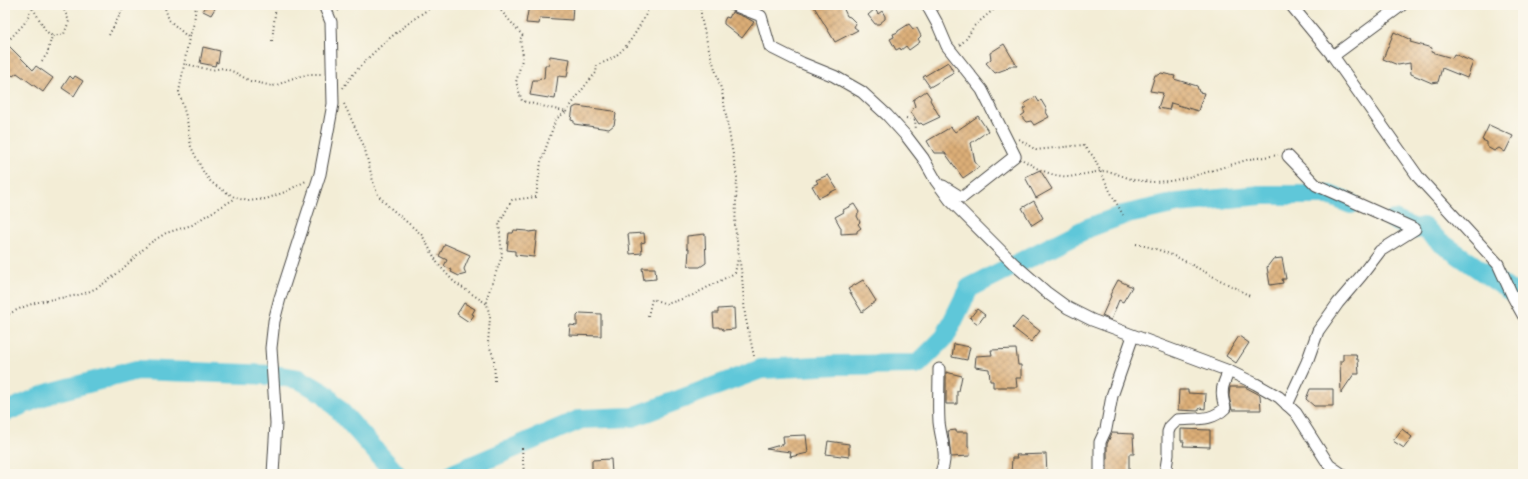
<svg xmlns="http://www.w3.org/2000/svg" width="1528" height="479" font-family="'Gochi Hand',sans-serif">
  <defs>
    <pattern id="building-cross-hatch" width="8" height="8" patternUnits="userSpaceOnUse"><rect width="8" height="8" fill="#dcae77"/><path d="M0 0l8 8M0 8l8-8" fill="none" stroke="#b38e62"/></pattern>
  </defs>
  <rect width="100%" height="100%" fill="#fbf7ec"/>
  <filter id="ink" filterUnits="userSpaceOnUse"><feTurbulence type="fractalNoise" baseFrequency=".025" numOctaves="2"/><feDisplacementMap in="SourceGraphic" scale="8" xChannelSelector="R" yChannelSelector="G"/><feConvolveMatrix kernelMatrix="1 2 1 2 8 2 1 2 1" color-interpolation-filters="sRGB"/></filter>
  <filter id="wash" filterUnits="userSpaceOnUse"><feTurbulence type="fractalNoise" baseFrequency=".012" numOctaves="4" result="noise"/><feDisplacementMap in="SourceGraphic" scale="16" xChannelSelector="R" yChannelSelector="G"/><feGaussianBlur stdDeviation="0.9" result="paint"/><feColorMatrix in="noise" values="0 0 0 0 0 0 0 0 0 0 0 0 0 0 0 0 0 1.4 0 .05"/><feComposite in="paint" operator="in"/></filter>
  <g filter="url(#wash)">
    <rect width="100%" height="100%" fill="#f3edd6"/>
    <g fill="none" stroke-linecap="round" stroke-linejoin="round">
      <!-- river -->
      <g stroke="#5ec7d9" stroke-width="20">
        <polyline points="1394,220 1415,229 1423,227 1440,242 1509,290 1523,295"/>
        <polyline points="5,412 50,393 137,370 272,375 299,379 325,394 396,474"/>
        <polyline points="453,474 581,419 633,417 761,369 838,365 918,364 945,337 969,288 1088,228 1123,215 1177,203 1262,195 1329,195 1351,204"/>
      </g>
    </g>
    <g id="blocks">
      <!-- building -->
      <g fill="url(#building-cross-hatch)">
        <polygon points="207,5 217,5 211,15 203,11"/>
        <polygon points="529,5 573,5 572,20 540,18 539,24 526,23"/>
        <polygon points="813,5 842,5 847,16 850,17 856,23 854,27 858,30 835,42"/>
        <polygon points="875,9 878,14 882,11 885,16 885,19 879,24 875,24 868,15"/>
        <polygon points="732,12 747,18 754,22 742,38 724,24 724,21 726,17 729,18"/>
        <polygon points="909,24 913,29 917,28 921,36 918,39 920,42 909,50 906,46 901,50 900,48 896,50 890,39 894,37 893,34 898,32 898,31"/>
        <polygon points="1394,32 1411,40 1410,42 1432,48 1431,52 1452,58 1454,54 1473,62 1467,78 1442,68 1438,82 1432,83 1411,74 1410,63 1398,65 1383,59"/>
        <polygon points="5,42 33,70 36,66 53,78 43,92 17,73 13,76 5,69"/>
        <polygon points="1004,44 1017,66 1009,66 1006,69 995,73 986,63 991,59 990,53"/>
        <polygon points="203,47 220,51 218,63 216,62 215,66 200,63"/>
        <polygon points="550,56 570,59 567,77 558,76 555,99 530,95 533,80 539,80 540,78 544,79 545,65 549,65"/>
        <polygon points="948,62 954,73 930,87 923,77"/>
        <polygon points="1161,73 1175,76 1174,79 1197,86 1199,92 1204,93 1198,111 1171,103 1169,110 1158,108 1163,93 1150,91 1155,75 1159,75"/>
        <polygon points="70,76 73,79 75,76 83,81 74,96 62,88"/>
        <polygon points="926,91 931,98 930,100 940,117 923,125 921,123 919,124 911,112 915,106 913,100"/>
        <polygon points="1036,97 1039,102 1041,100 1047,110 1046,112 1049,117 1034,125 1031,121 1026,122 1021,116 1025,113 1023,109 1026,107 1024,104"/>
        <polygon points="577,106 613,111 616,114 614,125 609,129 574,124 574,121 571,120 573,108"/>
        <polygon points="978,116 988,131 971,143 975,162 979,167 963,178 945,153 934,153 927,141 951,127 955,132"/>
        <polygon points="1489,125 1513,136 1505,152 1499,148 1494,151 1487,147 1487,142 1482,140"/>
        <polygon points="1040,170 1052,189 1036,198 1025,177"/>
        <polygon points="828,175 837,189 819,198 812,186 818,183 816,180"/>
        <polygon points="1034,201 1043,218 1032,225 1022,208"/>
        <polygon points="854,204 859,212 857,216 860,222 858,224 861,228 857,231 857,233 841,234 841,228 835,217 844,212 843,210"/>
        <polygon points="514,230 527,231 529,232 537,231 534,257 515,255 515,251 507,250 509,233 513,233"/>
        <polygon points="644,233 645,242 641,243 642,253 630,254 628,234"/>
        <polygon points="705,234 706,263 700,267 692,267 688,265 689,249 687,248 687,236"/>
        <polygon points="445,244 470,255 464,269 466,274 459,276 451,272 452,270 444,266 447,260 439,256"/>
        <polygon points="1282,258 1286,279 1282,279 1283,283 1270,285 1267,267 1273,259"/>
        <polygon points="642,268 655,268 656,279 644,280"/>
        <polygon points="863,280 876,301 862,312 848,289"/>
        <polygon points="1118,280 1132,287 1123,302 1119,300 1111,320 1102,316 1111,296 1110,295"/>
        <polygon points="464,303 475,309 472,314 474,315 469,322 457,314"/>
        <polygon points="734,308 735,329 723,330 722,328 719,328 719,327 714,327 713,313 718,313 718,309"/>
        <polygon points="977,309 985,315 978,324 970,318"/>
        <polygon points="580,313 601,314 601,336 569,335 570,325 577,326 577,316"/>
        <polygon points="1022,317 1040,331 1031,342 1013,328"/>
        <polygon points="1239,336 1249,343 1236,363 1226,356"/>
        <polygon points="954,344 970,347 967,360 952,357"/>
        <polygon points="1016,349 1018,365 1021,365 1021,378 1016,378 1017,387 993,387 993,381 990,381 989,369 975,367 976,356 992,355 991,350"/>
        <polygon points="1343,354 1356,354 1357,359 1358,359 1359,374 1354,374 1341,393 1340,361 1343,361"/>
        <polygon points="946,372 962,376 959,391 957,391 957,404 946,404"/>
        <polygon points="1230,387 1245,387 1260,395 1261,410 1232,410 1229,396"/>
        <polygon points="1310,389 1333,389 1333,406 1314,406 1306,399"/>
        <polygon points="1179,390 1188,390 1188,393 1206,394 1205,409 1200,408 1198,411 1178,410"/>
        <polygon points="1181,429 1210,430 1210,447 1183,446 1184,441 1181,441"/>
        <polygon points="1402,429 1412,437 1404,448 1393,441"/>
        <polygon points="956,430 956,432 968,432 968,447 969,447 970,456 951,457 948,431"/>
        <polygon points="1112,433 1133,434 1134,454 1129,454 1129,474 1107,474 1107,444"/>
        <polygon points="806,435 808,453 790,457 791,452 766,449 784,444 783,436"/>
        <polygon points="828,441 849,444 849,457 826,454"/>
        <polygon points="1046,454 1047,474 1011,474 1012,458 1017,458 1016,455"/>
        <polygon points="611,459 612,474 592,474 592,460"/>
      </g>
    </g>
  </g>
  <g filter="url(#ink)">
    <use href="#blocks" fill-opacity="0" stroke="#494845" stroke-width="1"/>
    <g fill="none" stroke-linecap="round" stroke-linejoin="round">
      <!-- minor casing -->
      <g stroke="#494845" stroke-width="13">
        <g id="minor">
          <polyline points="733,5 761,16 770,47 802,63 834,76 862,92 887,115 907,137 923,158 936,181 950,200 1014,264 1046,292 1068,308 1092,320 1229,371 1256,384 1279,397 1296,413 1329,465 1342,474"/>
          <polyline points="927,5 938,25 947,46 982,90 1015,156 963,197 959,196 943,186"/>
          <polyline points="1291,5 1333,56 1419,178 1498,264 1513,297 1523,315"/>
          <polyline points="1333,56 1402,5"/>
          <path d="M939,369c0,18 -1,36 0,53 2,19 10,35 1,52"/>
          <polyline points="1287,405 1307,362 1318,331 1338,303 1361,276 1380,251 1415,229 1316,185 1288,156"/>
          <polyline points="273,474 276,423 271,348 274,321 280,298 320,174 333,104 331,22 324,5"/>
          <polyline points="1100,474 1100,442 1106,429 1112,396 1133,336"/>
          <path d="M1165,474l3,-19v-23l2,-5 7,-7c18,-2 34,2 48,-12 -5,-17 -3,-22 4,-37"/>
        </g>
      </g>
      <!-- path -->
      <g stroke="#494845" stroke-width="2" stroke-dasharray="1 3" stroke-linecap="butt">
        <polyline points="31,5 46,31 52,36"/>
        <polyline points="164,5 169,20 189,38"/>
        <polyline points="196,5 194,23 189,38 179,92 187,120 191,147 204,173 211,182 219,188 236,198 248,201 266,199 285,192 306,181"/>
        <polyline points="700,5 702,22 708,46 722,92 737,177 735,227 742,277 745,315 754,356"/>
        <polyline points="338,11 342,5"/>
        <polyline points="5,34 10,38"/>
        <polyline points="109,35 125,5"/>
        <polyline points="272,41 276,5"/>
        <polyline points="5,44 24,24 32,9"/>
        <polyline points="960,45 967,38 974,26 999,5"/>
        <polyline points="42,61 47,54 52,36 64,34 69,21 62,5"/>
        <polyline points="186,64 211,70 223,68 234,72 250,81 273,86 280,84 290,79 310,74 323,74"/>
        <path d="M343,88c20,-30 61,-64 92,-83"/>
        <polyline points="344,104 364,146 374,185 378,195 387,205 422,235 438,264 454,282 487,304"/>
        <path d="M566,112c10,-13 19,-28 30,-39l1,-8c8,-3 16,-6 22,-12 14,-12 23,-32 32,-48"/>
        <polyline points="906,118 915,120 916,130"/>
        <polyline points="1019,139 1036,150 1083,145 1093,156 1110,191 1123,215"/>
        <polyline points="1023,160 1038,169 1054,175 1069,177 1101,171 1111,172 1134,180 1152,182 1171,181 1201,174 1250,159 1278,155"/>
        <path d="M1136,244c32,6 52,19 80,34 13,7 23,11 35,19"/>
        <path d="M5,316c15,-8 26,-13 43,-16 14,-3 29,-3 42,-9 23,-10 41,-31 60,-48l16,-10 26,-8 12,-8 32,-19"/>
        <polyline points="648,316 652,299 667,304 679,300 693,295 735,273 738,258"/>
        <polyline points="495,381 494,358 488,343 490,318 487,304 487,297 502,256 499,224 512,200 536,197 541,162 556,119 566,112 522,101 516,82 523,56 520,39 523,36 496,5"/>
        <polyline points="522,448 524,474"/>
      </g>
      <!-- minor -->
      <use href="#minor" stroke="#fff" stroke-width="11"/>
    </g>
  </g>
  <!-- margin -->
  <rect width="1528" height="479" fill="none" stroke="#fbf7ec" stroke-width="20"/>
</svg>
